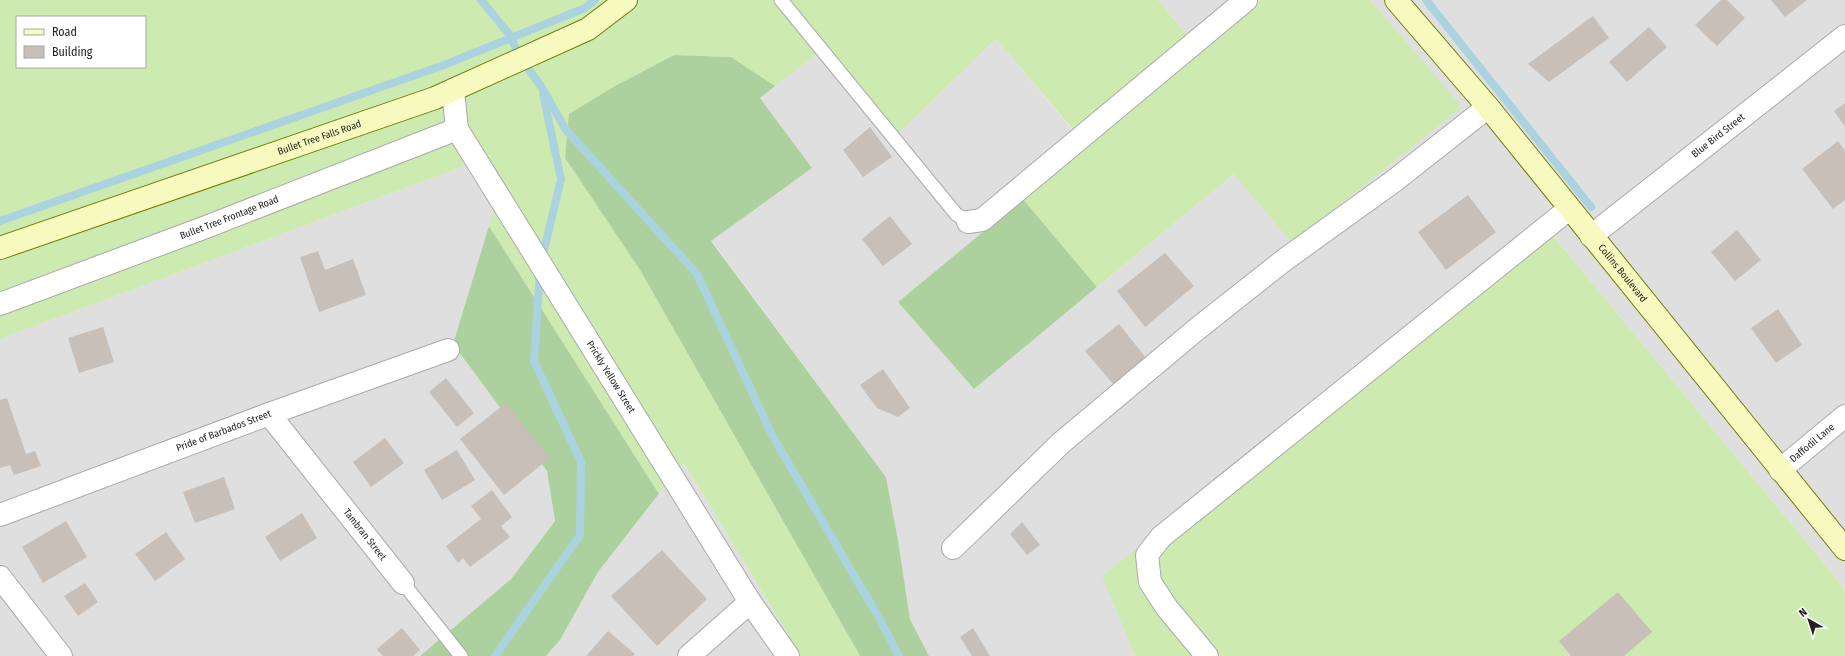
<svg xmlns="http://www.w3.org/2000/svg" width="1845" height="656" font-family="'Fira Sans Condensed',sans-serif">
  <rect width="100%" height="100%" fill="#f2efe9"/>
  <!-- residential -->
  <g fill="#e0dfdf">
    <polygon points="1158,0 1260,0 1198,49"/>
    <polygon points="1370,0 1845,0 1845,589 1545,226 1103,576 1135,656 929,656 910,619 898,540 886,477 711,240 812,168 759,98 827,46 896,136 996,39 1087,147 898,302 974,389 1234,174 1461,107"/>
    <polygon points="483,159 501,188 453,344 547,471 555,521 511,579 420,656 0,656 0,339"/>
    <polygon points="684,463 801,656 546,656 560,640 598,572"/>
  </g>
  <!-- grass -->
  <g fill="#cdebb0" fill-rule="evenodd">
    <path d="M0,0h1158l40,49 62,-49h110l92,107 -170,136 -58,-69 -137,113 -74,-88 64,-53 -91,-107 -100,97 -69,-90 -52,40 -44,-29 -57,-2 -59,31 -45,28 -5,44 75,112 220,386h-59l-117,-193 -25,31 -170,-268 12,-38 -18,-29 -483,180zM17,17h128v50h-128z"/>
    <polygon points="1545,226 1845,589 1845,656 1135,656 1102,576"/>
  </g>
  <!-- forest -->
  <g fill="#add19e">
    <polygon points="674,55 731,57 775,86 760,98 812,168 711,241 886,477 898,540 910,619 929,656 860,656 640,270 565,158 569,114 615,86"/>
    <polygon points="1023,199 1097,287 974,389 898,302"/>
    <polygon points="489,226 659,494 598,572 560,640 546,656 420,656 511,579 555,521 547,471 453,344"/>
  </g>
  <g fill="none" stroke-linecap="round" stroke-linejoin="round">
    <!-- stream -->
    <g stroke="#aad3df" stroke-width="8">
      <polyline points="481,0 509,34 521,59 541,86 566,130 697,274 772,435 879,618 899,656"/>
      <polyline points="1426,0 1591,207"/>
      <polyline points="0,221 444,65 585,8 595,0"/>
      <polyline points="542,259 561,179 543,94"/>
      <polyline points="495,656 580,535 581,462 534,361 540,272"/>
    </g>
  </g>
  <!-- building -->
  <g fill="#c7bfb8">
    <polygon points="1721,0 1727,0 1745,18 1717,46 1695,25"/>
    <polygon points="1771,0 1807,0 1785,17"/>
    <polygon points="1593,16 1609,38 1549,82 1528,64"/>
    <polygon points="1649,27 1667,47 1627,82 1609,62"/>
    <polygon points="1845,103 1845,127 1834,111"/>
    <polygon points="870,127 892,157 863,177 843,150"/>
    <polygon points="1838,141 1845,151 1845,200 1833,209 1802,169"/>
    <polygon points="1468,195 1496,232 1446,270 1418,232"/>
    <polygon points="890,216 912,244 883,266 862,239"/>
    <polygon points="1737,230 1761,260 1735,281 1711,252"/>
    <polygon points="318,251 325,270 353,259 366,295 319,312 300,257"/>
    <polygon points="1165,253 1194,286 1145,327 1117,291"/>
    <polygon points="1778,309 1802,345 1776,363 1751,328"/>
    <polygon points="1119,324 1146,358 1113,384 1085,351"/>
    <polygon points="103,327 114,362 79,373 68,338"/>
    <polygon points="883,369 910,408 898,417 877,408 860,385"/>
    <polygon points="446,378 474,413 457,427 429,392"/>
    <polygon points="7,398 26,454 35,451 41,466 14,475 10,465 0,468 0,400"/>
    <polygon points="506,403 550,458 504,495 460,439"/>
    <polygon points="385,438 404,463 371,487 353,462"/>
    <polygon points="457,450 475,480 442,500 424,470"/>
    <polygon points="224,477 235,509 195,523 183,492"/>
    <polygon points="492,490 512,517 501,526 510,537 470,567 463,558 458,563 446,546 481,519 471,506"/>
    <polygon points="302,513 317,538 280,561 265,537"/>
    <polygon points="66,521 87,557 43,583 22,547"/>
    <polygon points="1022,522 1040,545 1027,555 1010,534"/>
    <polygon points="166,532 185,559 155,581 135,554"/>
    <polygon points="662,550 707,599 657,646 611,596"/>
    <polygon points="85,583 98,602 78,616 64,596"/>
    <polygon points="1618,592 1652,632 1624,656 1571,656 1559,641"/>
    <polygon points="402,628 420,650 413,656 383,656 377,649"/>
    <polygon points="973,628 990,656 972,656 960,637"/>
    <polygon points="608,631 635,654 633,656 586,656"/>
  </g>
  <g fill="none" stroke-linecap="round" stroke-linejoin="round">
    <!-- service casing -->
    <g stroke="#a9a9a9" stroke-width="15">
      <g id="service">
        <polyline points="781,0 956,214 968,222"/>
        <polyline points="403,583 461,656"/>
      </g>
    </g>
    <!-- minor casing -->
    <g stroke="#a9a9a9" stroke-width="24">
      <g id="minor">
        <path id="s1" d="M453,90l4,39 293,473 38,54"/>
        <polyline points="968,222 982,220 1246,0"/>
        <path id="s2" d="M1591,236l254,-200"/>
        <path id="s3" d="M0,304l206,-77 251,-98"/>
        <path id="s4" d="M269,414l134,169"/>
        <path id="s5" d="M1780,470l65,-54"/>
        <path id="s6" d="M0,515l269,-101 179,-64"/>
        <polyline points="953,548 1061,443 1197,329 1283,261 1394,181 1488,107"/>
        <polyline points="0,577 61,656"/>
        <polyline points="689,656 750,602"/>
        <polyline points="1207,656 1167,608 1150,582 1147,555 1161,537 1569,209"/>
      </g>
    </g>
    <!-- secondary casing -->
    <g stroke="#707d05" stroke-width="24">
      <g id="secondary">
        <path id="s7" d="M1396,0l92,107 357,442"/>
        <path id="s8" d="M0,248l435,-150 153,-69 38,-29"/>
      </g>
    </g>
    <!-- service -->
    <use href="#service" stroke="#fff" stroke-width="13"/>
    <!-- minor -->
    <use href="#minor" stroke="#fff" stroke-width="22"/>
    <!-- secondary -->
    <use href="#secondary" stroke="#f7fabf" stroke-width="22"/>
  </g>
  <g text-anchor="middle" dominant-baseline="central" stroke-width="3" stroke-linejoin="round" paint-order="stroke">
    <!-- street labels -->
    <g font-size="10" fill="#222" stroke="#fff">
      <text stroke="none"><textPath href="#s2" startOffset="162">Blue Bird Street</textPath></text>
      <text stroke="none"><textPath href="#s8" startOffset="338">Bullet Tree Falls Road</textPath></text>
      <text stroke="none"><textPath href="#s3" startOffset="245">Bullet Tree Frontage Road</textPath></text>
      <text stroke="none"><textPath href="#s7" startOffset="355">Collins Boulevard</textPath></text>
      <text stroke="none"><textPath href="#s1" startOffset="331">Prickly Yellow Street</textPath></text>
      <text stroke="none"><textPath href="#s6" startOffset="239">Pride of Barbados Street</textPath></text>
      <text stroke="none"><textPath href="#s5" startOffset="42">Daffodil Lane</textPath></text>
      <text stroke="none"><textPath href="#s4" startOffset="154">Tambran Street</textPath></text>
    </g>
  </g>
  <!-- legend -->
  <rect x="16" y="16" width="130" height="52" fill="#ffffff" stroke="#a7a7a7"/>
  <rect x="24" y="29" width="20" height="6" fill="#f7fabf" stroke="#a7a7a7"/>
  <text x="52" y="36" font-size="12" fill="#222222">Road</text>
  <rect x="24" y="46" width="20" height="12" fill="#c7bfb8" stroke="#a7a7a7"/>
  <text x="52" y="56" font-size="12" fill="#222222">Building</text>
  <!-- north arrow -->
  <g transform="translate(1809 620) rotate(321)" stroke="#ffffff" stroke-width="3" paint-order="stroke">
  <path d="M0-3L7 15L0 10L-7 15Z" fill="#222222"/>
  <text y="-6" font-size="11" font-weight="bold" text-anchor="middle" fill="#222222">N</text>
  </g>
</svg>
